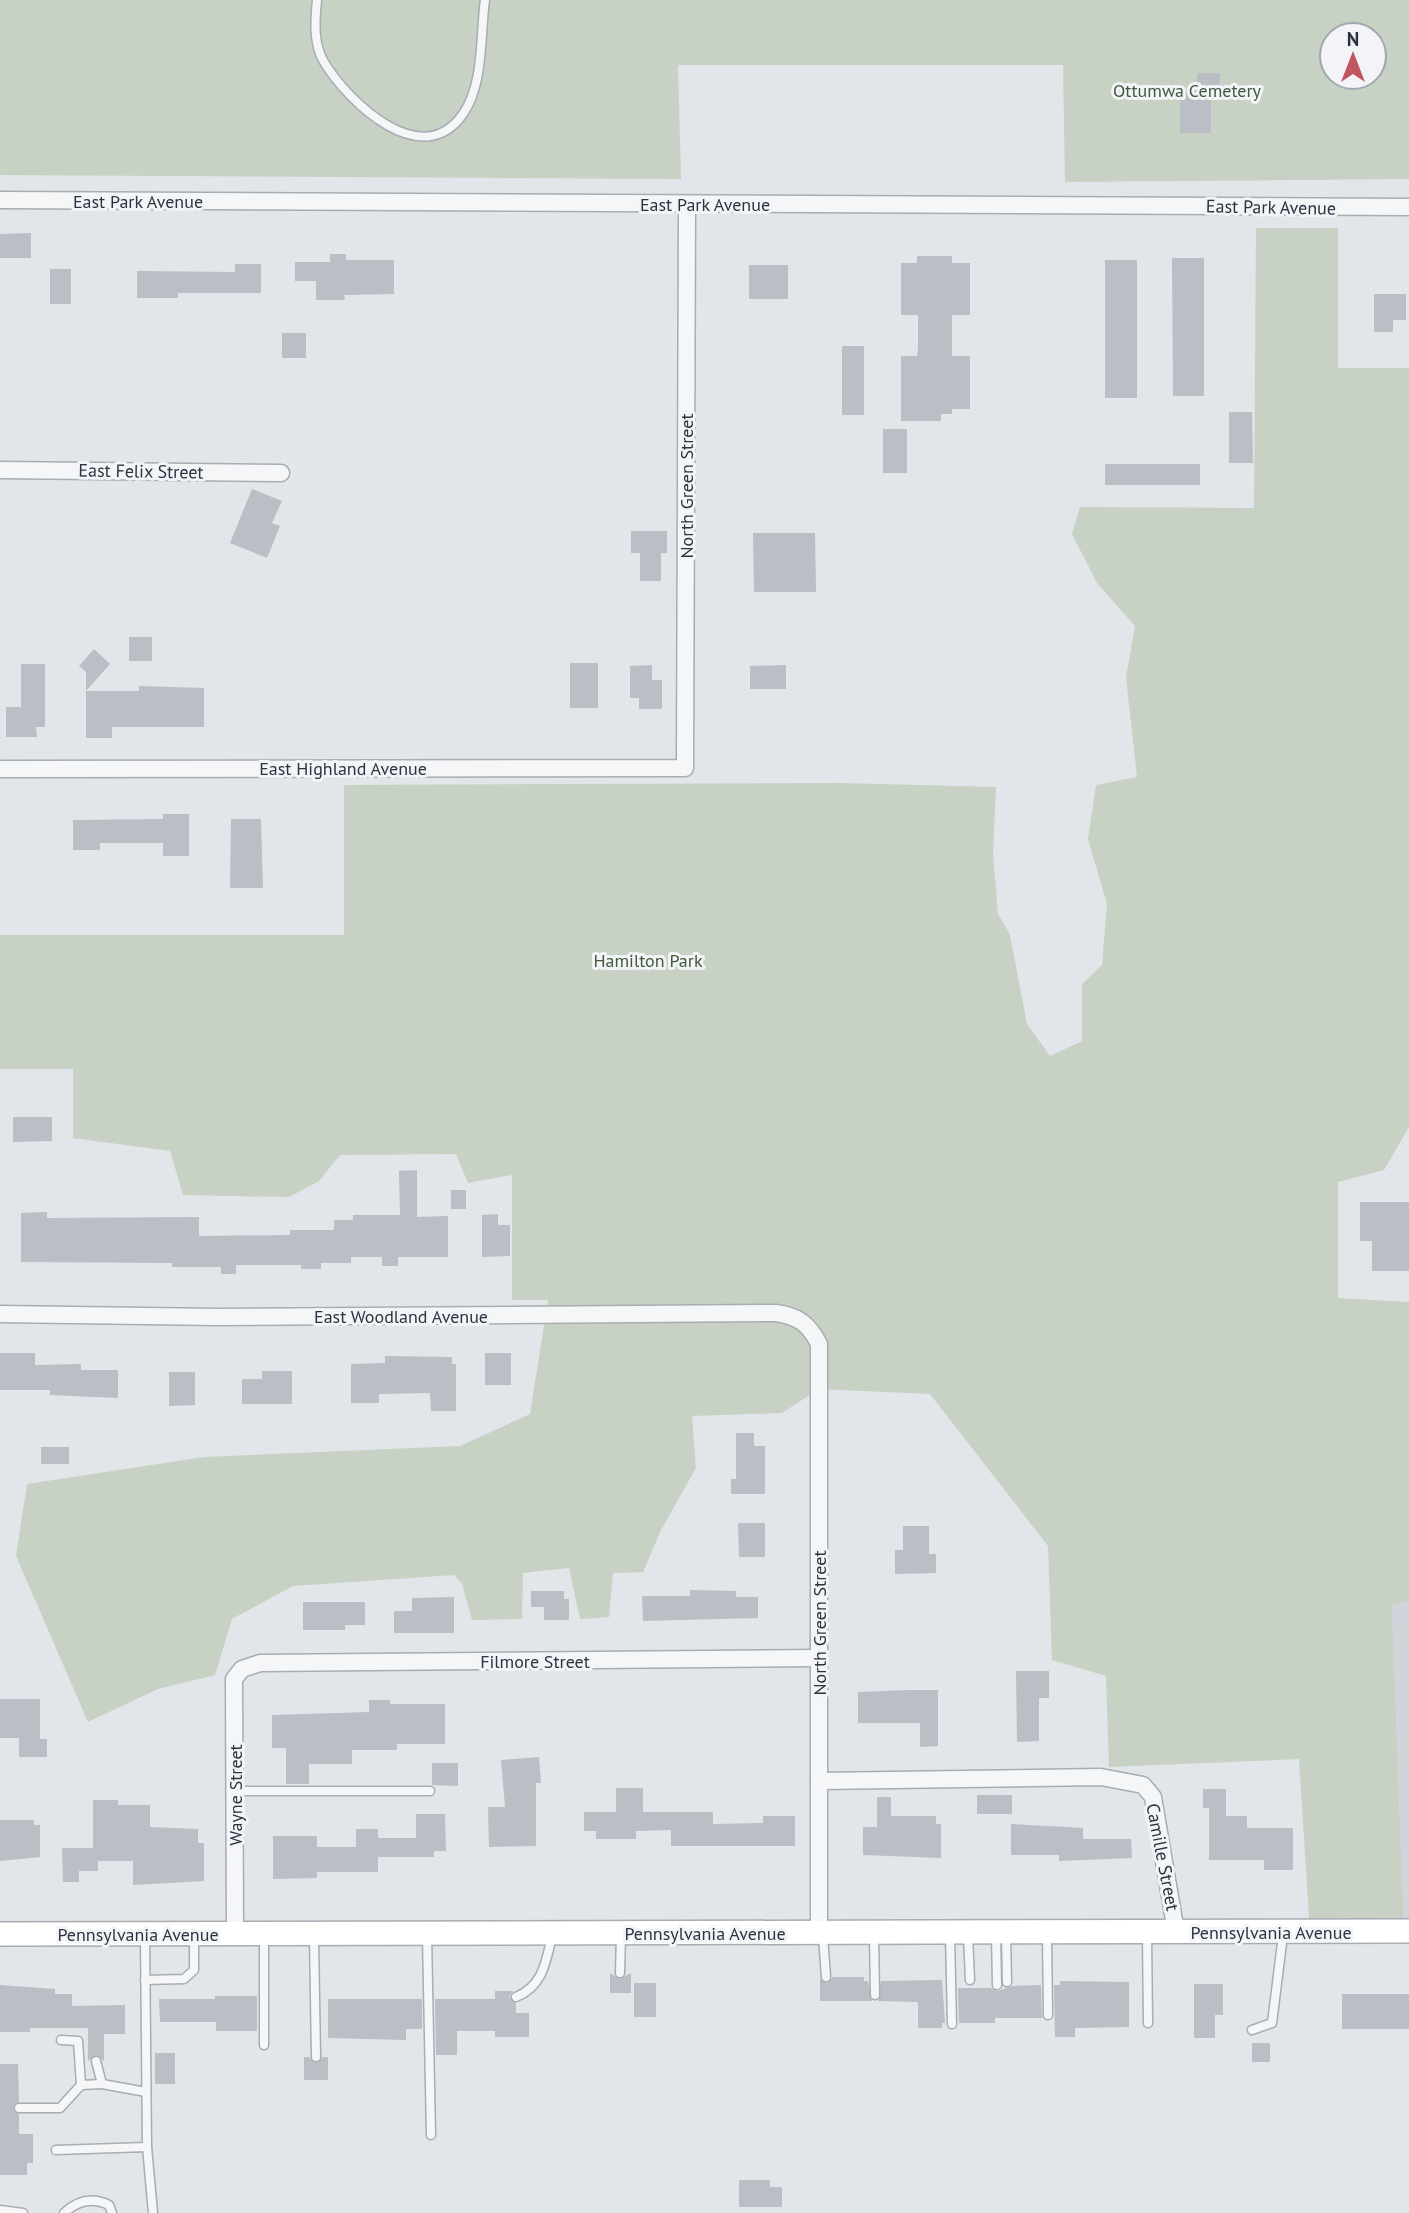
<svg xmlns="http://www.w3.org/2000/svg" width="1409" height="2213" font-family="'PT Sans',sans-serif">
  <rect width="100%" height="100%" fill="#e2e5e9"/>
  <!-- built -->
  <polygon fill="#d1d4db" points="1409,1600 1409,1931 1404,1931 1392,1605"/>
  <!-- green -->
  <g fill="#c7d2c4" fill-rule="evenodd">
    <path d="M0,0h1409v179l-344,3 -2,-117h-385l3,114 -681,-4zM1332,35h42v42h-42z"/>
    <polygon points="1256,228 1338,228 1338,368 1409,368 1409,1127 1384,1170 1338,1182 1338,1298 1409,1302 1409,1600 1392,1605 1404,1931 1310,1932 1299,1759 1109,1767 1106,1676 1052,1660 1048,1546 930,1394 819,1389 782,1413 692,1416 696,1468 661,1530 643,1572 613,1573 609,1617 580,1619 569,1568 523,1573 522,1619 472,1620 462,1584 454,1575 293,1586 232,1619 215,1675 158,1689 88,1722 16,1556 27,1484 204,1457 460,1446 530,1414 548,1300 512,1300 512,1175 468,1183 456,1154 340,1155 319,1181 289,1197 183,1195 170,1151 73,1138 73,1069 0,1069 0,935 344,935 344,785 840,783 996,787 993,854 998,914 1010,935 1027,1024 1050,1056 1082,1041 1082,984 1102,965 1107,904 1088,839 1096,785 1137,777 1126,677 1135,626 1097,583 1072,534 1080,507 1254,508"/>
  </g>
  <!-- building -->
  <g fill="#babec5">
    <polygon points="1197,73 1220,73 1220,93 1211,93 1211,133 1180,133 1180,91 1197,91"/>
    <polygon points="31,233 31,258 0,258 0,234"/>
    <polygon points="330,254 346,254 346,260 394,260 394,294 344,295 345,300 316,300 316,281 295,281 295,262 330,262"/>
    <polygon points="917,256 952,256 952,263 970,263 970,315 952,315 952,356 970,356 970,409 952,409 952,414 941,414 941,421 901,421 901,356 917,356 918,349 918,315 901,315 901,263 917,263"/>
    <polygon points="1172,258 1204,258 1204,396 1173,396"/>
    <rect x="1105" y="260" width="32" height="138"/>
    <polygon points="235,264 261,264 261,293 178,293 178,298 137,298 137,271 235,272"/>
    <rect x="749" y="265" width="39" height="34"/>
    <rect x="50" y="269" width="21" height="35"/>
    <polygon points="1374,294 1406,294 1406,320 1393,320 1393,332 1374,332"/>
    <rect x="282" y="333" width="24" height="25"/>
    <rect x="842" y="346" width="22" height="69"/>
    <polygon points="1229,412 1252,412 1253,463 1229,463"/>
    <rect x="883" y="429" width="24" height="44"/>
    <rect x="1105" y="464" width="95" height="21"/>
    <polygon points="252,489 282,501 272,523 280,526 267,558 230,543"/>
    <polygon points="631,531 667,531 667,553 661,553 661,581 640,581 640,553 631,553"/>
    <polygon points="753,533 815,533 816,592 754,592"/>
    <rect x="129" y="637" width="23" height="24"/>
    <polygon points="94,649 110,664 86,691 139,691 139,686 204,688 204,727 112,727 112,738 86,738 86,672 79,666"/>
    <rect x="570" y="663" width="28" height="45"/>
    <polygon points="21,664 45,664 45,727 36,727 37,737 6,737 6,707 21,707"/>
    <polygon points="652,665 652,680 662,680 662,709 639,709 639,698 630,698 630,666"/>
    <polygon points="786,665 786,689 750,689 750,666"/>
    <polygon points="163,814 189,814 189,856 163,856 163,843 100,843 100,850 73,850 73,820 163,819"/>
    <polygon points="231,819 261,819 263,888 230,888"/>
    <polygon points="13,1117 52,1117 52,1141 13,1142"/>
    <polygon points="417,1170 417,1217 448,1216 448,1257 398,1257 398,1266 382,1266 382,1257 351,1257 351,1263 321,1263 321,1269 301,1269 301,1265 236,1265 236,1274 221,1274 221,1267 172,1267 172,1263 21,1262 21,1213 47,1212 47,1218 199,1217 199,1236 290,1235 290,1230 334,1230 334,1220 353,1220 353,1215 400,1215 399,1171"/>
    <rect x="451" y="1190" width="15" height="19"/>
    <polygon points="1360,1202 1409,1202 1409,1271 1372,1271 1372,1241 1360,1241"/>
    <polygon points="498,1214 498,1225 510,1225 510,1256 482,1257 482,1215"/>
    <polygon points="0,1353 35,1353 35,1365 81,1364 81,1370 118,1370 118,1398 50,1395 50,1390 0,1390"/>
    <rect x="485" y="1353" width="26" height="32"/>
    <polygon points="385,1356 452,1357 452,1364 456,1364 456,1411 431,1411 430,1393 379,1394 379,1403 351,1403 351,1364 385,1363"/>
    <polygon points="262,1371 292,1371 292,1404 242,1404 242,1379 262,1379"/>
    <polygon points="169,1372 195,1372 195,1405 169,1406"/>
    <polygon points="736,1433 754,1433 754,1446 765,1446 765,1494 731,1494 731,1479 736,1479"/>
    <rect x="41" y="1447" width="28" height="17"/>
    <polygon points="738,1523 765,1523 765,1557 739,1557"/>
    <polygon points="903,1526 929,1526 929,1554 936,1554 936,1573 895,1574 895,1550 903,1550"/>
    <polygon points="690,1590 736,1591 736,1597 758,1597 758,1618 643,1621 642,1596 690,1596"/>
    <polygon points="531,1591 564,1591 564,1599 569,1599 569,1620 544,1620 544,1607 531,1607"/>
    <polygon points="454,1597 454,1633 394,1633 394,1611 412,1611 412,1598"/>
    <polygon points="303,1602 365,1602 365,1625 345,1625 345,1630 303,1630"/>
    <polygon points="1016,1671 1049,1671 1049,1698 1039,1698 1039,1741 1017,1742"/>
    <polygon points="909,1690 938,1690 938,1746 920,1747 920,1723 858,1723 858,1692"/>
    <polygon points="0,1699 40,1699 40,1739 47,1739 47,1757 19,1757 19,1738 0,1738"/>
    <polygon points="369,1700 390,1700 390,1704 445,1704 445,1744 397,1744 397,1750 352,1750 352,1764 309,1764 309,1784 286,1784 286,1748 272,1748 272,1715 369,1712"/>
    <polygon points="539,1757 541,1783 536,1783 536,1846 489,1847 488,1807 505,1807 501,1760"/>
    <polygon points="432,1763 458,1763 458,1786 432,1785"/>
    <polygon points="616,1788 643,1788 643,1812 713,1812 713,1824 763,1823 763,1816 795,1816 795,1846 671,1846 671,1830 636,1831 636,1839 596,1839 596,1831 584,1831 584,1812 616,1812"/>
    <polygon points="1203,1789 1226,1789 1226,1816 1247,1816 1247,1828 1293,1828 1293,1870 1264,1870 1264,1860 1209,1860 1209,1808 1203,1808"/>
    <rect x="977" y="1795" width="35" height="19"/>
    <polygon points="877,1797 891,1797 891,1816 936,1816 936,1824 941,1824 941,1858 863,1855 863,1827 877,1827"/>
    <polygon points="93,1800 118,1800 118,1805 150,1805 150,1827 198,1829 198,1843 204,1843 204,1881 133,1885 133,1861 98,1861 98,1871 79,1871 79,1882 63,1882 62,1848 93,1848"/>
    <polygon points="416,1814 445,1814 446,1851 434,1851 434,1857 378,1857 378,1872 317,1872 317,1878 273,1879 273,1836 317,1836 317,1847 356,1847 356,1829 378,1829 378,1838 416,1838"/>
    <polygon points="0,1820 34,1820 34,1825 40,1825 40,1857 0,1861"/>
    <polygon points="1011,1824 1083,1828 1083,1839 1131,1839 1132,1858 1059,1861 1059,1855 1011,1855"/>
    <polygon points="610,1973 620,1979 631,1973 631,1993 610,1993"/>
    <polygon points="833,1977 864,1977 864,1981 868,1981 872,2001 820,2001 820,1979 827,1983"/>
    <polygon points="942,1980 945,2023 942,2023 942,2028 918,2028 918,2002 878,2001 881,1981"/>
    <polygon points="1060,1981 1129,1982 1129,2027 1075,2028 1075,2037 1055,2037 1054,1985 1060,1985"/>
    <rect x="634" y="1983" width="22" height="34"/>
    <polygon points="1194,1984 1223,1984 1223,2015 1215,2015 1215,2038 1194,2038"/>
    <polygon points="0,1985 55,1989 55,1994 72,1994 72,2006 125,2005 125,2034 104,2034 104,2061 97,2055 88,2061 88,2028 30,2028 30,2032 0,2032"/>
    <polygon points="1041,1985 1042,2018 995,2018 995,2023 959,2023 958,1988 991,1988 998,1991 1012,1986"/>
    <polygon points="495,1991 513,1991 509,1997 516,2003 516,2013 529,2013 529,2037 495,2037 495,2031 457,2031 457,2055 436,2055 435,1999 495,1999"/>
    <rect x="1342" y="1994" width="67" height="35"/>
    <polygon points="215,1996 257,1996 257,2031 216,2031 216,2022 160,2022 159,1999 215,1999"/>
    <polygon points="328,1999 422,1999 422,2029 406,2029 406,2040 328,2038"/>
    <rect x="1252" y="2043" width="18" height="19"/>
    <rect x="155" y="2053" width="20" height="31"/>
    <polygon points="304,2057 309,2057 315,2063 323,2057 328,2057 328,2080 304,2080"/>
    <polygon points="0,2064 18,2064 19,2102 13,2109 19,2115 19,2134 33,2134 33,2163 27,2163 27,2175 0,2175"/>
    <polygon points="739,2180 770,2180 770,2187 782,2187 782,2207 739,2207"/>
  </g>
  <g fill="none" stroke-linecap="round" stroke-linejoin="round">
    <!-- service casing -->
    <g stroke="#a8acb3" stroke-width="11">
      <g id="service">
        <path d="M317,0c-2,20 -4,44 7,62 24,40 98,111 139,52 21,-30 17,-78 22,-114"/>
        <polyline points="235,1791 430,1791"/>
        <polyline points="874,1935 875,1995"/>
        <polyline points="950,1935 952,2024"/>
        <polyline points="968,1935 970,1980"/>
        <polyline points="996,1935 997,1985"/>
        <polyline points="1006,1935 1007,1982"/>
        <polyline points="1047,1935 1048,2015"/>
        <polyline points="1147,1935 1148,2023"/>
        <polyline points="145,1936 147,2147 153,2213"/>
        <polyline points="427,1936 431,2135"/>
        <polyline points="823,1936 826,1977"/>
        <polyline points="264,1937 264,2045"/>
        <polyline points="314,1937 316,2057"/>
        <polyline points="620,1973 621,1936"/>
        <polyline points="145,1980 184,1979 194,1970 194,1934"/>
        <path d="M516,1997c27,-11 30,-35 36,-61"/>
        <polyline points="1252,2030 1272,2023 1283,1935"/>
        <polyline points="61,2040 78,2041 81,2085 102,2084"/>
        <polyline points="96,2061 102,2084 146,2092"/>
        <polyline points="19,2108 60,2108 81,2085"/>
        <polyline points="56,2150 147,2147"/>
        <polyline points="0,2210 23,2213"/>
        <path d="M64,2213c14,-13 29,-16 45,-8l3,8"/>
      </g>
    </g>
    <!-- minor casing -->
    <g stroke="#a8acb3" stroke-width="19">
      <g id="minor">
        <polyline points="0,200 1409,207"/>
        <polyline points="0,470 281,473"/>
        <polyline points="0,769 685,768 687,204"/>
        <path d="M0,1314l218,3 558,-4c22,3 33,11 43,31v589"/>
        <polyline points="819,1781 1101,1777 1143,1785 1153,1797 1176,1932"/>
        <polyline points="235,1934 234,1679 242,1669 260,1663 819,1658"/>
      </g>
    </g>
    <!-- secondary casing -->
    <g stroke="#a8acb3" stroke-width="26">
      <polyline id="secondary" points="0,1934 1409,1931"/>
    </g>
    <!-- service -->
    <use href="#service" stroke="#f5f6f8" stroke-width="8"/>
    <!-- minor -->
    <use href="#minor" stroke="#f5f6f8" stroke-width="16"/>
    <!-- secondary -->
    <use href="#secondary" stroke="#fff" stroke-width="23"/>
  </g>
  <g text-anchor="middle" dominant-baseline="central" stroke-width="6" stroke-linejoin="round" paint-order="stroke">
    <!-- park labels -->
    <g font-size="18" fill="#405a3b" stroke="#f2f4f7">
      <text x="1187" y="90">Ottumwa Cemetery</text>
      <text x="648" y="960">Hamilton Park</text>
    </g>
    <!-- street labels -->
    <g font-size="18" fill="#2c3340" stroke="#f2f4f7">
      <text x="138" y="201">East Park Avenue</text>
      <text x="705" y="204">East Park Avenue</text>
      <text transform="translate(1271 207) rotate(1)">East Park Avenue</text>
      <text transform="translate(141 471) rotate(1)">East Felix Street</text>
      <text transform="translate(686 486) rotate(-90)">North Green Street</text>
      <text x="343" y="768">East Highland Avenue</text>
      <text x="401" y="1316">East Woodland Avenue</text>
      <text transform="translate(819 1623) rotate(-90)">North Green Street</text>
      <text x="535" y="1661">Filmore Street</text>
      <text transform="translate(235 1795) rotate(-90)">Wayne Street</text>
      <text transform="translate(1163 1857) rotate(79)">Camille Street</text>
      <text x="1271" y="1932">Pennsylvania Avenue</text>
      <text x="705" y="1933">Pennsylvania Avenue</text>
      <text x="138" y="1934">Pennsylvania Avenue</text>
    </g>
  </g>
  <!-- north arrow -->
  <g transform="translate(1353 56)"><circle r="33" fill="#f2f4f7" stroke="#a3a7ae" stroke-width="2"/>
  <path d="M0-5L12 26L0 18L-12 26Z" fill="#c15562"/>
  <text y="-10" font-size="19" font-weight="bold" text-anchor="middle" fill="#2c3340">N</text>
  </g>
</svg>
